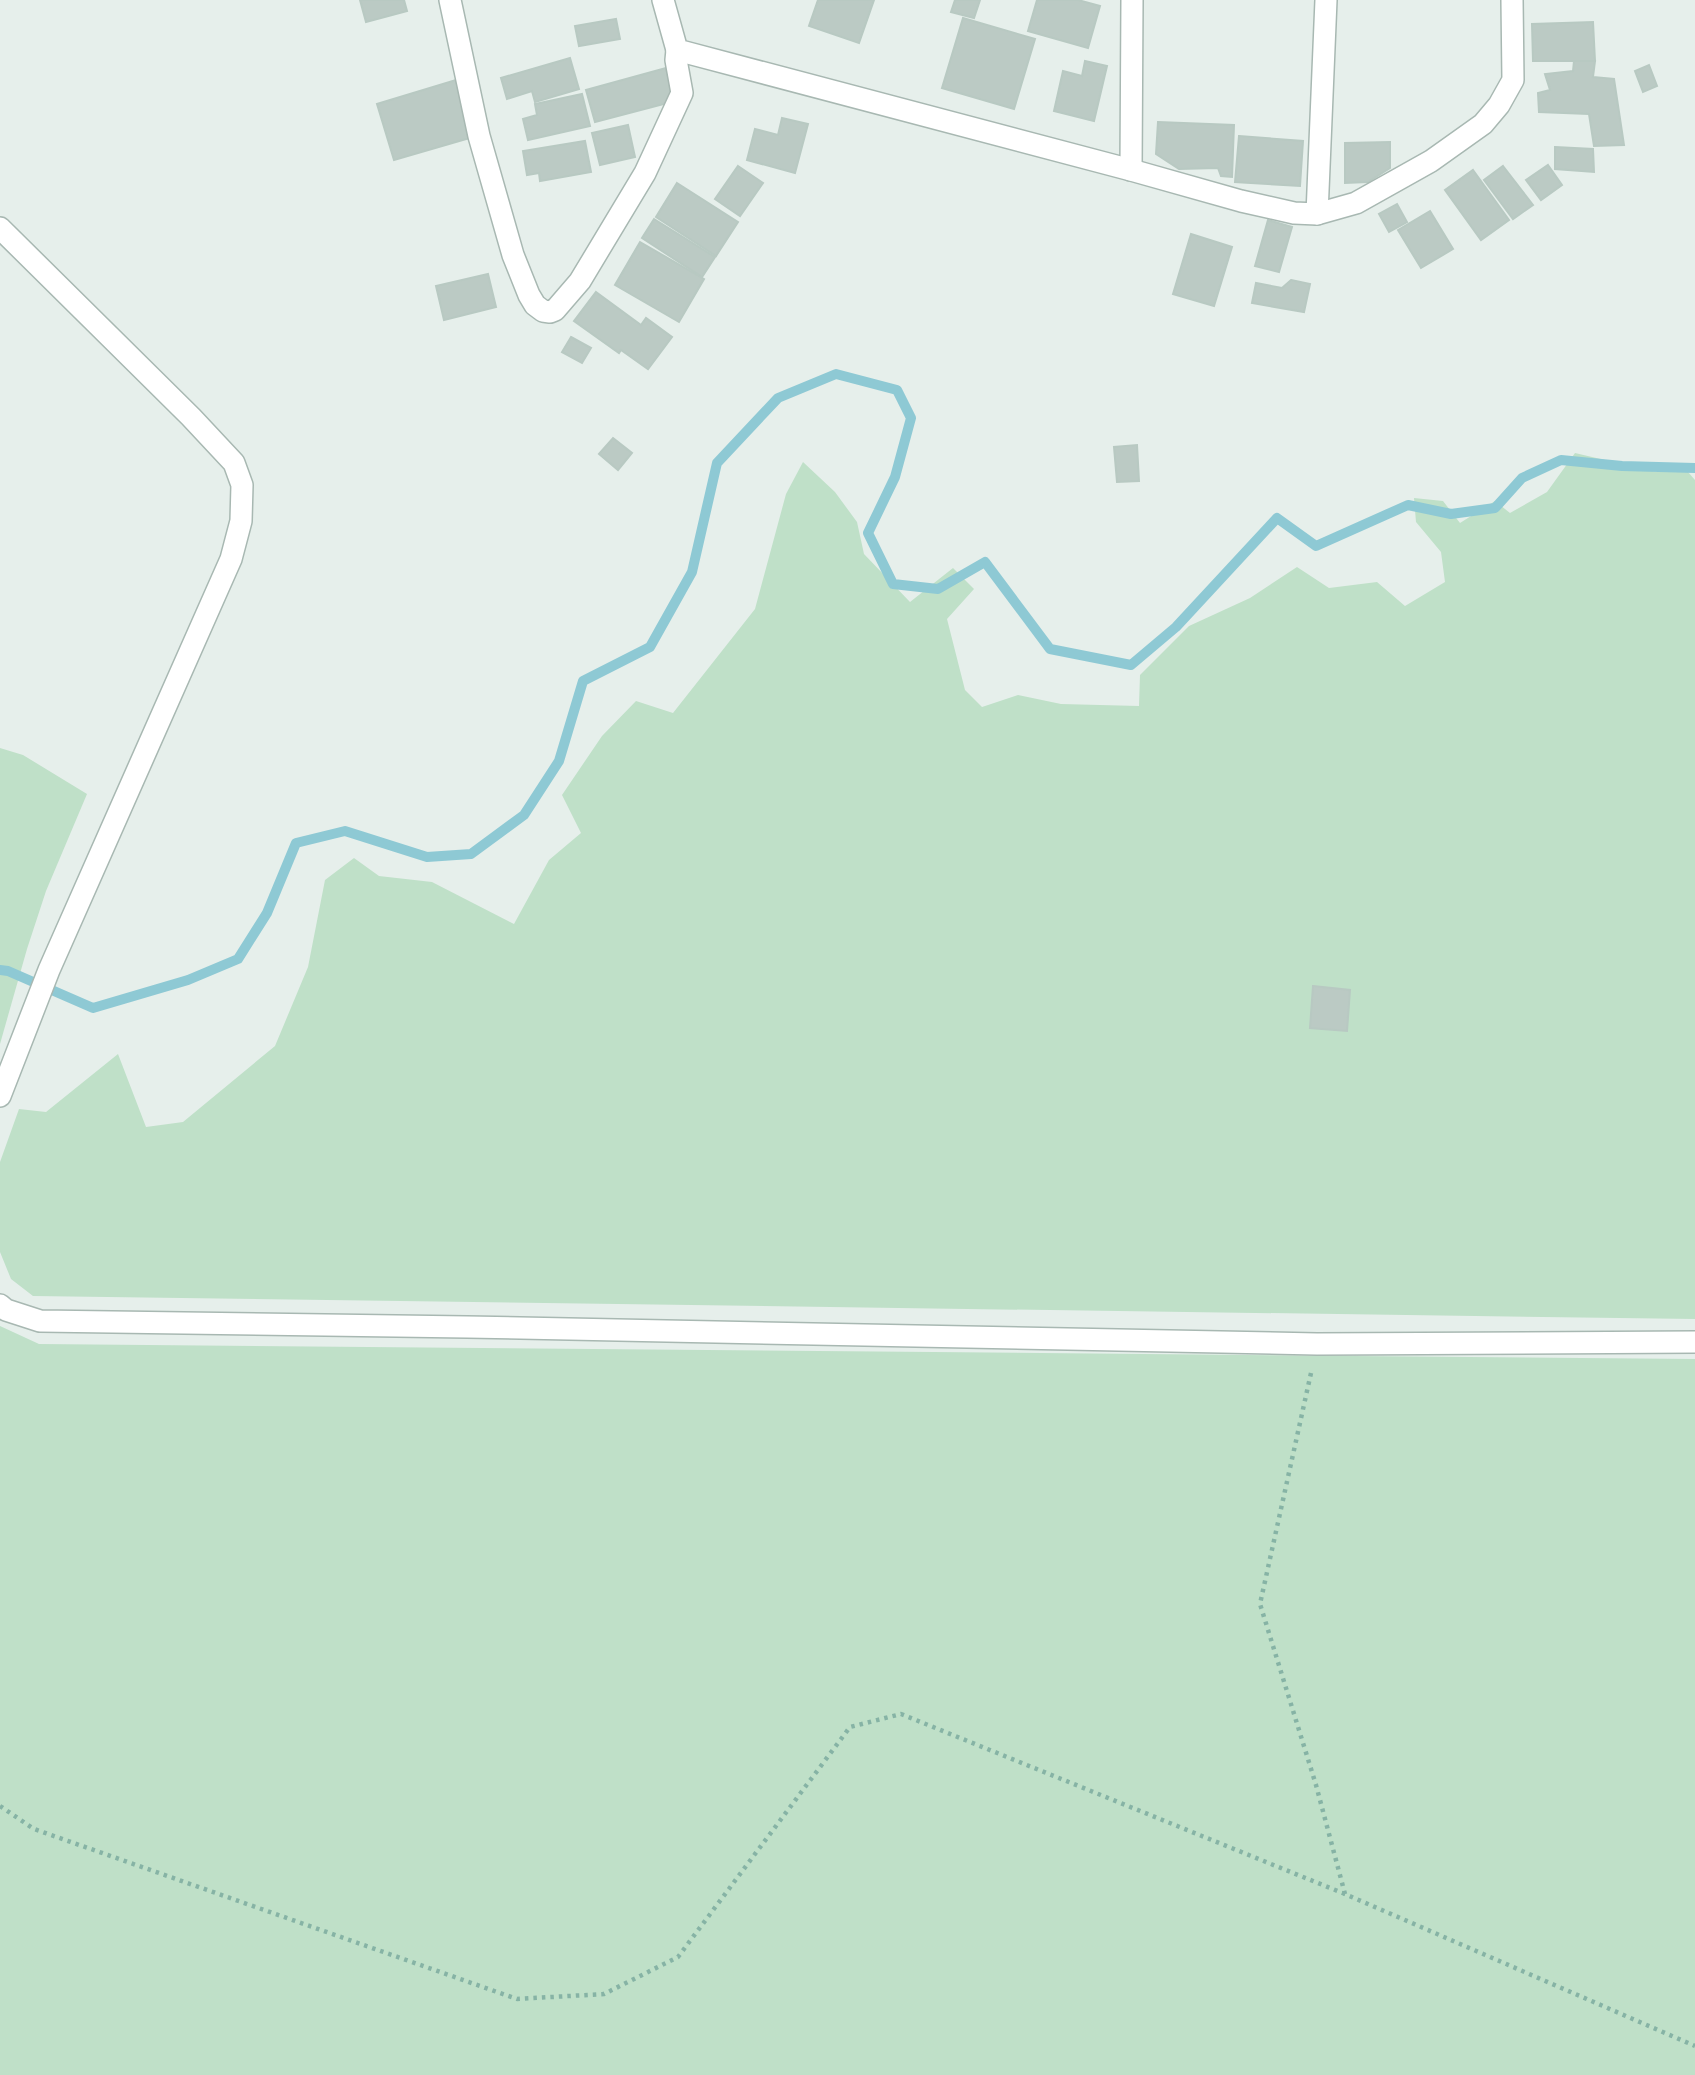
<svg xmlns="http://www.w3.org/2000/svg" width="1695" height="2075" font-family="Cabin,sans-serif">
  <rect width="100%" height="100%" fill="#e6efeb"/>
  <!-- green -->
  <g fill="#bfe0c8">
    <polygon points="1575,453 1656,472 1688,472 1695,480 1695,1319 33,1296 11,1279 0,1252 0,1162 19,1109 46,1112 118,1054 146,1127 183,1122 275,1046 308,967 325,880 354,858 379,876 432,882 514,924 549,860 581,833 562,795 602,736 636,701 673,713 755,609 786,494 803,462 835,492 857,522 864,554 910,602 953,568 974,589 947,619 965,690 982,707 1018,695 1061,704 1139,706 1140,675 1189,626 1250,598 1297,567 1329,588 1377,582 1405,606 1445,582 1441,552 1416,522 1414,498 1443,501 1460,523 1495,501 1510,513 1547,492"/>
    <polygon points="0,748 23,755 87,794 46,891 27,949 0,1044"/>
    <polygon points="0,1326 39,1344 1695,1359 1695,2075 0,2075"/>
  </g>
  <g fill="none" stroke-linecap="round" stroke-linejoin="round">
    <!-- stream -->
    <polyline stroke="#8ec9d4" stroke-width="10" points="0,970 8,971 93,1008 188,980 238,959 267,913 296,843 345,831 427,857 471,854 524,815 559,761 583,681 650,647 692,572 717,463 778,398 836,374 897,390 911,418 895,477 868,533 893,584 938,589 985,562 1050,649 1131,665 1176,627 1277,518 1316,546 1408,505 1451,514 1495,508 1522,478 1561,460 1622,466 1695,468"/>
  </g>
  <!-- building -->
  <g fill="#bbcac4" stroke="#b8c9c2" stroke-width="2">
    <polygon points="360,0 404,0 407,11 366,22"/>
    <polygon points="818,0 874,0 859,43 809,26"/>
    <polygon points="955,0 980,0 974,18 951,12"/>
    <polygon points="1037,0 1078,0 1100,6 1088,48 1028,31"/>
    <polygon points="963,18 1035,39 1014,109 942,88"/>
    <polygon points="616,19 620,39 579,46 575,26"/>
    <polygon points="1593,22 1595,61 1533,61 1532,24"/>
    <polygon points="570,58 579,89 535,102 532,91 507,99 501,78"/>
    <polygon points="1085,61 1107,66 1094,121 1054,111 1063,71 1082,76"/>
    <polygon points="1574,61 1595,61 1593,77 1614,79 1624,145 1594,146 1589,114 1539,112 1538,93 1550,90 1545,74 1573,71"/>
    <polygon points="1649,65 1657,86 1643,92 1635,71"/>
    <polygon points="666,68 675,101 595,122 586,90"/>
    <polygon points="456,80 473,137 394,160 377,104"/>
    <polygon points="582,94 590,126 528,140 523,119 537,115 535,104"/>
    <polygon points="782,118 808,124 795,173 747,160 755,129 778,135"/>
    <polygon points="1158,122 1234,125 1232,177 1221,176 1218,168 1179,169 1156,154"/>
    <polygon points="628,125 635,157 600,165 592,133"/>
    <polygon points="1239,136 1303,141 1300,186 1235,182"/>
    <polygon points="585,141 591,172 540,181 539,173 527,175 523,151"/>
    <polygon points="1390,142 1390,168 1368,182 1345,183 1345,143"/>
    <polygon points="1555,147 1593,149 1594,172 1555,169"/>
    <polygon points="1548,165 1562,185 1541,200 1526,180"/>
    <polygon points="738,166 763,183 740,216 715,199"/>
    <polygon points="1503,166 1533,205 1513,219 1484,180"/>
    <polygon points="1473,170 1509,220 1481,240 1445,190"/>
    <polygon points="677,183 738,222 716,256 656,217"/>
    <polygon points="1397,204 1407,222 1389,232 1379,214"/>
    <polygon points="1430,211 1453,249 1421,268 1398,230"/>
    <polygon points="654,219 715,257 702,277 642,238"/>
    <polygon points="1268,220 1292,227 1279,272 1255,266"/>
    <polygon points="1191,234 1232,247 1214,306 1173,294"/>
    <polygon points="640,242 704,279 679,322 615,285"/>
    <polygon points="488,274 496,307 444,320 436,286"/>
    <polygon points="1291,280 1310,284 1304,312 1252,303 1256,283 1282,288"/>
    <polygon points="596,292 641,325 646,318 672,337 648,369 621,350 619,353 574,321"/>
    <polygon points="571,337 591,348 582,363 562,352"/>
    <polygon points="613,438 632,453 618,470 599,454"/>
    <polygon points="1137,445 1139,481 1117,482 1114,447"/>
    <polygon points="1313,986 1350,990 1347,1031 1310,1028"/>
  </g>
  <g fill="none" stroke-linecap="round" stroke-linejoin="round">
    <!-- minor casing -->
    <g stroke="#a8b8b2" stroke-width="24">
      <g id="minor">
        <polyline points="450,0 479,136 513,255 529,295 535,305 543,311 550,312 555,310 580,281 645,173 682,93 676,60 677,50"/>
        <polyline points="663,0 677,50 1131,170 1241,201 1294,213 1317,214 1356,203 1431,161 1483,124 1499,105 1513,80 1512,0"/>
        <polyline points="1131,170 1132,0"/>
        <polyline points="1317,214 1326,0"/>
      </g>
    </g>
    <!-- tertiary casing -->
    <g stroke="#a8b8b2" stroke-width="24">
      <g id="tertiary">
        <polyline points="0,228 191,417 234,463 242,485 241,521 231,559 49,970 0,1096"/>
        <polyline points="0,1305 6,1310 40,1321 467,1327 1317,1344 1695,1342"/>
      </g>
    </g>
    <!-- path -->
    <g stroke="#86b3a5" stroke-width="4.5" stroke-dasharray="3.5 5" stroke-linecap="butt">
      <polyline points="1311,1373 1260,1604 1316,1785 1345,1894 1695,2046"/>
      <polyline points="0,1806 34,1829 517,1999 604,1994 678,1957 850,1727 901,1714 1345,1894"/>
    </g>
    <!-- minor -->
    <use href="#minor" stroke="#fff" stroke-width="21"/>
    <!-- tertiary -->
    <use href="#tertiary" stroke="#fff" stroke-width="21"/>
  </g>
</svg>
